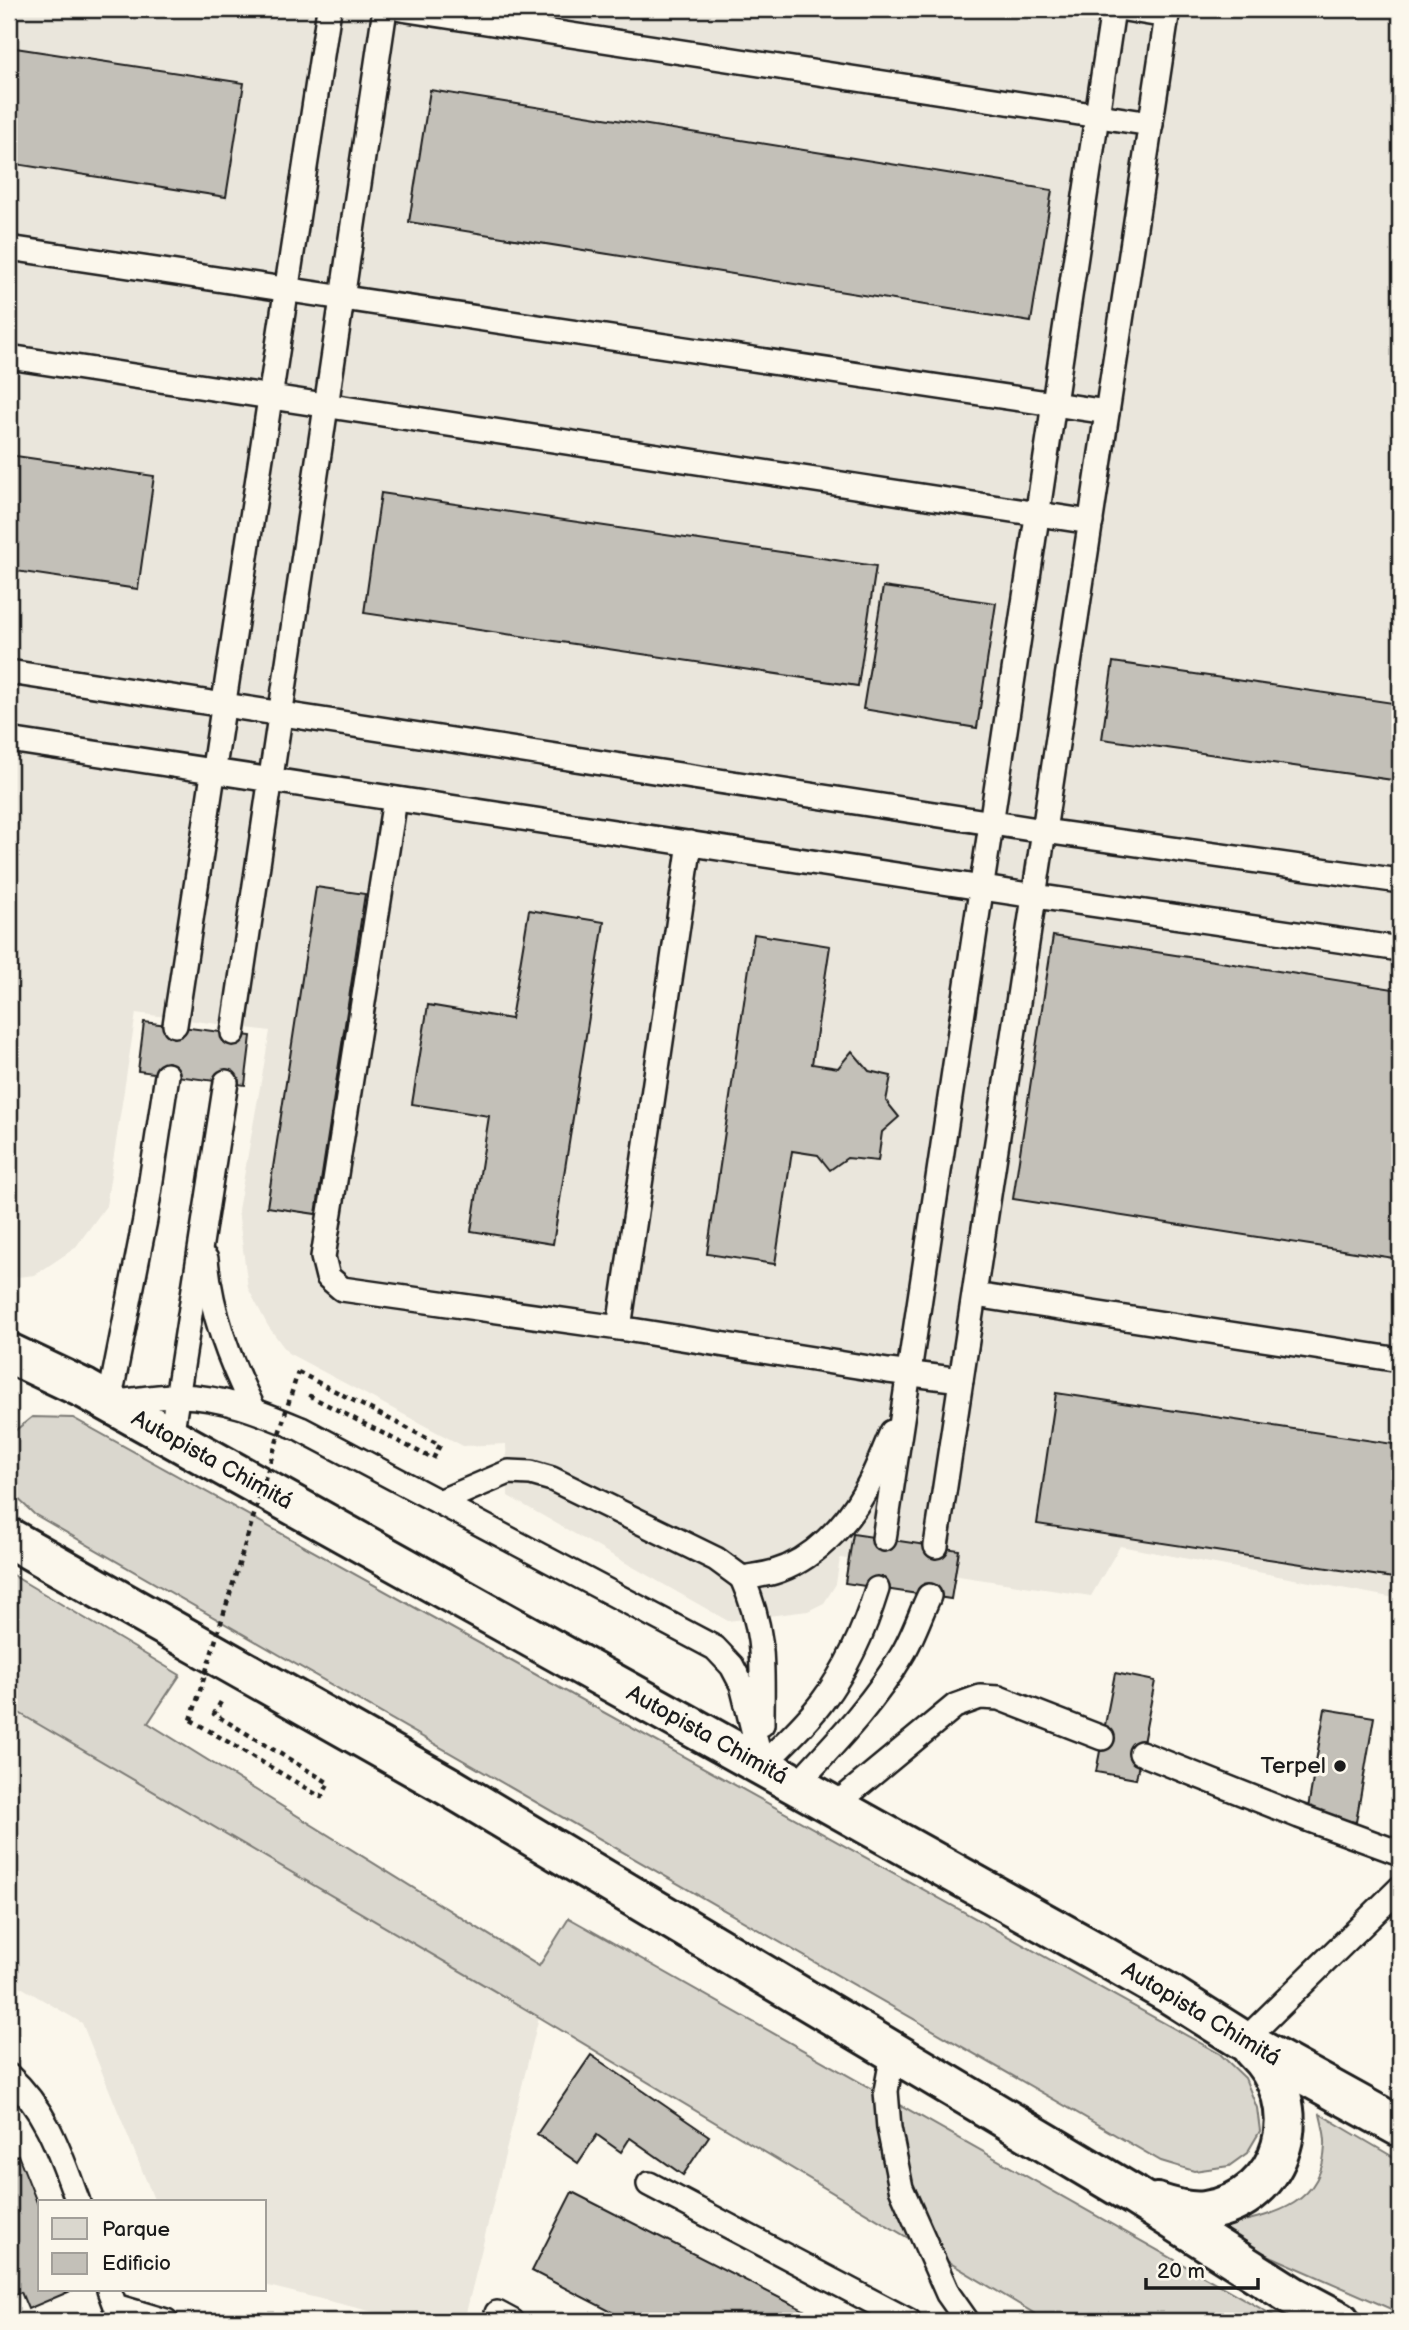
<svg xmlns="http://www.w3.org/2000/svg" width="1409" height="2330" font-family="'Balsamiq Sans',sans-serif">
  <rect width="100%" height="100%" fill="#fbf7ec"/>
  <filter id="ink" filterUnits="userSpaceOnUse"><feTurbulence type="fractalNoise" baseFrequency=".0143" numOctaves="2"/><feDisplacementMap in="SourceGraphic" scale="14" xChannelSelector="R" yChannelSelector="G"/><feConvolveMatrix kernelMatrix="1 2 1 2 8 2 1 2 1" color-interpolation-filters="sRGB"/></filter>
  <g filter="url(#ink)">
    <!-- built -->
    <g fill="#eae6dc">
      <polygon points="9,9 1400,9 1400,1599 1120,1546 1091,1596 840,1558 836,1584 824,1603 808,1611 728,1621 508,1496 506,1444 463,1446 288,1353 268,1326 248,1288 238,1210 270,1031 136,1013 106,1206 75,1248 35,1275 9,1278"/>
      <polygon points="20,1714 539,2017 464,2321 410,2321 264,2285 264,2202 155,2202 82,2023 9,1980 9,1733"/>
    </g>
    <!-- green -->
    <g fill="#dad7ce" stroke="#7b7a75" stroke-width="2">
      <polygon points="32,1417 73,1418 1220,2054 1245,2078 1257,2108 1260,2131 1247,2153 1229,2166 1194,2171 1161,2161 34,1514 9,1490 9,1438 11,1434"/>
      <polygon points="9,1573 180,1675 148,1723 539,1966 569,1918 1283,2321 1047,2321 539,2017 9,1707"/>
      <path d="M1320,2114l80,47v152l-191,-84c52,-13 113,-16 116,-83 1,-10 -3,-22 -5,-32z"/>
    </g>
    <!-- building -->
    <g fill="#c3c0b8" stroke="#1c1c1c" stroke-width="2">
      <polygon points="9,47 244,83 226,197 9,163"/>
      <polygon points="430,90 1052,190 1031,322 409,222"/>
      <polygon points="9,455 154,476 138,589 9,570"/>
      <polygon points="381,493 876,566 858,686 364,613"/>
      <polygon points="883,587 996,603 977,728 863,709"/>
      <polygon points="1113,662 1400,704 1400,781 1102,739"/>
      <polygon points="316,887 365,894 316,1214 267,1207"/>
      <polygon points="529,910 604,922 553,1244 471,1231 489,1116 412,1104 428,1005 511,1019"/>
      <polygon points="754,934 830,946 812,1064 838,1068 852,1051 869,1071 891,1076 886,1101 899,1117 882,1132 878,1161 847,1158 830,1170 818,1155 792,1151 775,1264 707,1254"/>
      <polygon points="1053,936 1400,990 1400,1259 1013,1199"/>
      <polygon points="144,1022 251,1036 245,1085 138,1071"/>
      <polygon points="1056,1393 1400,1445 1400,1579 1037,1524"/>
      <polygon points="853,1534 959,1550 951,1599 845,1583"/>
      <polygon points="1115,1673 1155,1681 1136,1779 1096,1772"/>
      <polygon points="1325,1709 1374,1717 1356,1822 1307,1814"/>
      <polygon points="591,2055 709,2136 683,2175 630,2138 621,2152 597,2135 578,2163 537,2134"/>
      <polygon points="18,2155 40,2210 40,2290 73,2290 28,2309 21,2292 9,2297 9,2159"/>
      <polygon points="572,2192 825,2321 629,2321 532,2271"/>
    </g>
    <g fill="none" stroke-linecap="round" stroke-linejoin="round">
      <!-- lane casing -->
      <g stroke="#1c1c1c" stroke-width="28">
        <g id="lane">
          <polyline points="401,9 1151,124"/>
          <polyline points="1125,9 1167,16"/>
          <polyline points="9,248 1107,412"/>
          <polyline points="9,357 1091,522"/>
          <polyline points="9,672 1044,831 1400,881"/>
          <polyline points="9,740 1035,896 1400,949"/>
          <polyline points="395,799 323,1257 328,1277 342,1289 619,1328"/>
          <polyline points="690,843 619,1328 888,1371 961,1380"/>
          <polyline points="175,1025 329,9"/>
          <polyline points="233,1033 385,9"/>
          <path d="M167,1075l-22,145 -36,183c23,-2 48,-8 71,-7 44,1 82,17 121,33l414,219 17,18 10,19 20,81"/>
          <path d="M206,1259c5,54 23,101 47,149"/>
          <polyline points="975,1295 1400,1360"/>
          <polyline points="171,1437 226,1082"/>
          <path d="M439,1502l70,-30 22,1 21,6 164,80 26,19c11,-2 22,-3 32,-6 38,-11 72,-47 91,-81 11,-18 18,-39 27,-59"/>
          <polyline points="884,1539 1113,9"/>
          <polyline points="936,1546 1168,9"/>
          <path d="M742,1578c24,54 20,89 20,146"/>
          <polyline points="1141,1753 1299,1816 1400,1853"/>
          <path d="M762,1766c20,-21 43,-41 60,-64 25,-33 43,-74 55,-113"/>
          <path d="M796,1785c38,-41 78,-82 106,-130 11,-18 18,-40 27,-59"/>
          <polyline points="834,1806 955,1706 980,1697 999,1698 1102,1738"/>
          <polyline points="1244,2041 1400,1888"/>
          <polyline points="893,2053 886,2091 889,2128 901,2188 948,2294 967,2321"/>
          <path d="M9,2076c38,34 52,80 69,126"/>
          <polyline points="649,2184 909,2321"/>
          <polyline points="109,2290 115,2306 166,2321"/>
          <polyline points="497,2313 512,2321"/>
        </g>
      </g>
      <!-- highway casing -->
      <g stroke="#1c1c1c" stroke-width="44">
        <g id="highway">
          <polyline points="9,1353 85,1389 171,1437 1098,1953 1168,1993 1244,2041 1400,2127"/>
          <polyline points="9,1538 448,1786 1135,2196 1293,2296 1340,2321"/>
          <path d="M1157,2203c15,5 33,10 48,8 81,-12 106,-107 48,-161"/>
        </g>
      </g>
      <!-- path -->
      <g stroke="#1c1c1c" stroke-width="4.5" stroke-dasharray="5 5" stroke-linecap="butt">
        <polyline points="298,1372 440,1445 433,1459 310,1396 309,1401"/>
        <polyline points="191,1720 321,1797 329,1783 214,1714 222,1700"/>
      </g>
      <!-- lane -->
      <use href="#lane" stroke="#fbf7ec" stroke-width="23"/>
      <!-- highway -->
      <use href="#highway" stroke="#fbf7ec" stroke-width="38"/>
      <!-- path-bridge -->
      <polyline stroke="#1c1c1c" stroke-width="4.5" stroke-dasharray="5 5" stroke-linecap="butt" points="191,1720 298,1372"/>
    </g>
  </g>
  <!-- markers -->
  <circle fill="#1c1c1c" stroke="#fbf7ec" stroke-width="2.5" cx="1340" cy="1766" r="7"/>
  <g text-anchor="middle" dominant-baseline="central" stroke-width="7" stroke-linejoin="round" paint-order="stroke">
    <!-- street labels -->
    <g font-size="23" fill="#1c1c1c" stroke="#fbf7ec">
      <text transform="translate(212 1460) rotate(29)">Autopista Chimitá</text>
      <text transform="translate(707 1735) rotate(29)">Autopista Chimitá</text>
      <text transform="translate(1201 2014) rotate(31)">Autopista Chimitá</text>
    </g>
    <!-- poi labels -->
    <g font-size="23" fill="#1c1c1c" stroke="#fbf7ec" text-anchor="end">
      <text x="1326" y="1766">Terpel</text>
    </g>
  </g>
  <!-- margin -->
  <rect width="1409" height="2330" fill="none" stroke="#fbf7ec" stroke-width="35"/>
  <rect x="18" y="18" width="1374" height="2295" fill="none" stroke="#1c1c1c" stroke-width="2.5" filter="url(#ink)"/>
  <!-- legend -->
  <rect x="38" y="2200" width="228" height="91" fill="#fbf7ec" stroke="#a29f99" stroke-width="2"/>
  <rect x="52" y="2218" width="35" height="21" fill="#dad7ce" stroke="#a29f99" stroke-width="2"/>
  <text x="102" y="2236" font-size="21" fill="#1c1c1c">Parque</text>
  <rect x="52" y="2253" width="35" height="21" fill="#c3c0b8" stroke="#a29f99" stroke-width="2"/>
  <text x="102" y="2270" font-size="21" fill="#1c1c1c">Edificio</text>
  <!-- scale -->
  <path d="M1146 2278v10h112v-10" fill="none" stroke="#1c1c1c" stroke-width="3.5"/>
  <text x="1157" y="2278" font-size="21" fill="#1c1c1c" stroke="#fbf7ec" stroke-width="5" paint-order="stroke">20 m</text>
</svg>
